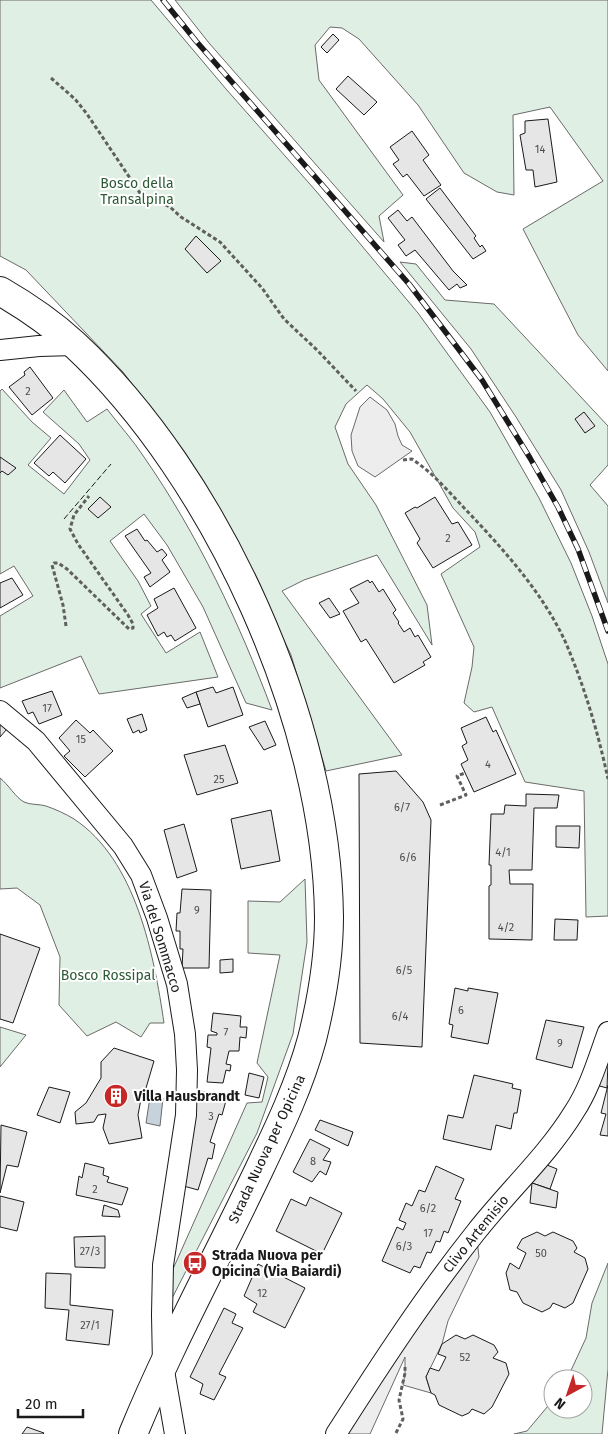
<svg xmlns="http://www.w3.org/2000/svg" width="608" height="1434" font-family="'Fira Sans',sans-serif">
  <rect width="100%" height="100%" fill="#fff"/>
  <!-- green -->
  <g fill="#e0efe3" stroke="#6a6a6a">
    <polygon points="0,0 151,0 226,89 316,191 418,313 490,412 539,498 571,563 592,616 608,664 608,916 586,917 584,791 525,782 492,707 474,712 464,703 472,667 474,647 441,574 480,547 475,532 453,508 410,432 383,399 367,385 346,404 335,427 348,464 376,505 427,605 432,645 377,555 304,580 282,591 402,755 326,771 291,655 236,538 184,453 123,372 26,270 0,256"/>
    <polygon points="175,0 608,0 608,371 578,335 523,229 603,181 550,107 513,115 514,195 497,192 464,173 418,105 359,39 342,28 330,27 315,45 319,80 403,195 379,216 384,242 209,43"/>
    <polygon points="400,262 416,264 445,300 494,304 608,426 608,465 590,485 608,506 608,603 589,552 561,490 516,417 471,349"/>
    <path d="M2,389l30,33 19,16 -23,27 36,29 26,-34 -11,-16 -36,-32 21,-22 23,32 20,-13c12,16 26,31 37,48 54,78 95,165 128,253l-26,-7 -43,-96 -36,-62 -23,-31 -34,27 28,40 13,25 -10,8 25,39 34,-21 18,45 -119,17 -18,-38 -81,32v-72l33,-20 -19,-30 -14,8v-183z"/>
    <path d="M0,778c8,6 16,20 24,24 6,3 16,2 22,4 9,3 20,8 28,13 62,41 80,136 90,204h-14l-9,14 -25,-15 -29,14 -28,-31 1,-48 -20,-52 -23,-17 -17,1z"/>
    <polygon points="305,879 307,942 293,1034 257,1133 167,1308 169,1278 247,1103 262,1102 268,1077 257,1063 280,955 248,953 248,901 280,902"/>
    <polygon points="0,1027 26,1035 0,1067"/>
    <polygon points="608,1263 608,1369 602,1434 514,1434 527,1431 553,1400 553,1409 583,1409 583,1379 567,1379 586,1338 592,1303"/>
  </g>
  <!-- parking -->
  <g fill="#ededed" stroke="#6a6a6a">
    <polygon points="370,397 387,410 395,424 398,436 402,445 412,451 375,477 358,466 352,451 351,435 360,407"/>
    <polygon points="476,1231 479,1257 448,1321 442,1344 426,1377 431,1393 403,1385 405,1373 405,1357 370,1434 336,1434"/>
  </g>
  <!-- water -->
  <polygon fill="#c6d2dc" stroke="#6a6a6a" points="150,1097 163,1098 160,1126 146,1123"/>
  <!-- building -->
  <g fill="#e6e6e6" stroke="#1a1a1a">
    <polygon points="333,34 339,40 327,53 321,47"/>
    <polygon points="348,76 377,102 364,115 336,89"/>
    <polygon points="548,119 557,182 535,187 533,170 526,170 520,135 525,133 525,121"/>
    <polygon points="412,131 429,155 423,160 441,185 424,196 407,174 403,177 393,164 399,160 390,147"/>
    <polygon points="440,188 476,236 474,238 480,247 482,245 486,251 473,259 426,199"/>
    <polygon points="398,210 407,221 412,217 453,271 467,285 460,288 457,284 449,290 415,250 406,256 398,245 405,240 388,218"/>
    <polygon points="196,236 221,261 207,273 185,249"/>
    <polygon points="30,367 53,398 32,415 9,387 25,375 24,372"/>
    <polygon points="584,412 595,426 585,433 575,419"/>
    <polygon points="60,435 86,459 65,483 53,472 49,476 34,463"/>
    <polygon points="0,457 16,468 8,475 2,471 0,473"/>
    <polygon points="100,497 111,507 98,518 88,509"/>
    <polygon points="435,497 452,524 458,522 472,545 433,568 417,543 420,539 405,513 415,507 417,508"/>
    <polygon points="137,529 145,541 147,540 157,552 162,549 167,555 162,560 170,572 150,587 144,577 151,573 125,536"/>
    <polygon points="12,578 23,595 0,608 0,583"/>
    <polygon points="368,580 370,583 372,581 379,592 383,589 396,610 393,613 399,622 398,623 404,632 410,628 415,637 418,635 431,657 423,662 425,665 394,683 366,639 361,642 343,611 359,603 350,589"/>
    <polygon points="174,588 196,628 175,641 171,635 167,637 164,632 158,636 147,615 158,608 154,599"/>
    <polygon points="329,598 340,614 330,618 319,603"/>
    <polygon points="213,687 216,693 233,687 243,715 208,727 196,692"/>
    <polygon points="52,691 62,715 39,724 33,712 28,714 22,701"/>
    <polygon points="196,692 200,704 187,708 182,698"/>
    <polygon points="142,714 147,730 140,733 139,730 133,733 127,719"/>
    <polygon points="486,717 493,732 496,730 516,774 474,792 461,764 468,760 462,746 467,743 461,728"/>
    <polygon points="76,720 90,733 93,730 113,751 85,777 64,756 70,751 59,738"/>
    <polygon points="265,721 276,745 264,750 249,727"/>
    <polygon points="0,723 7,729 0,737"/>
    <polygon points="225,745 238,783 197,795 184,755"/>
    <polygon points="396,771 423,802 431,820 422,1047 360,1043 359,774"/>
    <polygon points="526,794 559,795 557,808 534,808 532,870 509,870 510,884 533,884 532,940 489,939 489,886 491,885 491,865 489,865 491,814 504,814 505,805 526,806"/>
    <polygon points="271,810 280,861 241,869 231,819"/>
    <polygon points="184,824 197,871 177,878 164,830"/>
    <polygon points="556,826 580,826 579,848 556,847"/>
    <polygon points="182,889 211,890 209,968 182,968 183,949 180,949 180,931 176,931 177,913 180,913"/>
    <polygon points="555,919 578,920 577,940 554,940"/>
    <polygon points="0,934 40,948 13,1023 0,1019"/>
    <polygon points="233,959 233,972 220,973 220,960"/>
    <polygon points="455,988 468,991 468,988 498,993 488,1044 451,1037 453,1025 449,1024"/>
    <polygon points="213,1013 241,1016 240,1027 247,1027 246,1038 240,1037 239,1051 229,1051 226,1064 231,1065 230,1071 226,1070 223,1083 207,1082 211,1048 207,1047 208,1035 217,1035 217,1033 211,1031"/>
    <polygon points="546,1020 584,1027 572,1068 536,1059"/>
    <polygon points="114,1048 154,1061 146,1088 143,1088 138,1115 142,1138 109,1144 103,1128 106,1114 98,1115 94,1122 76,1124 75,1112 86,1103 101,1078 101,1062"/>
    <polygon points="605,1062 608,1062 607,1088 596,1085"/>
    <polygon points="249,1073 264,1077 259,1098 245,1095"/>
    <polygon points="474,1075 513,1084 512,1088 521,1090 517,1113 514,1113 511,1129 496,1125 491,1150 443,1139 448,1115 463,1118"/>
    <polygon points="608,1085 608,1136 600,1135 606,1114 601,1113"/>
    <polygon points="49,1087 70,1092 60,1123 37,1115"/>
    <polygon points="199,1091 227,1097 222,1115 219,1114 210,1142 215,1144 212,1159 208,1158 198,1190 180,1185 191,1115"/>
    <polygon points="320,1120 353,1132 348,1146 315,1130"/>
    <polygon points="1,1125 27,1132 18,1167 7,1165 0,1193"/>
    <polygon points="310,1139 330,1149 323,1160 331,1162 326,1175 320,1171 312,1182 293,1172"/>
    <polygon points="85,1163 104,1168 103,1175 109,1177 107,1182 128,1188 122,1205 76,1195 79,1176 82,1178"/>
    <polygon points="542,1163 557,1169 550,1189 532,1183"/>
    <polygon points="436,1166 464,1179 455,1199 461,1201 448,1233 444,1231 440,1242 436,1241 431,1253 427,1252 420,1268 414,1266 410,1273 382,1261 397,1227 403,1230 406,1223 399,1220 406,1203 412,1206 419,1190 425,1192"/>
    <polygon points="532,1183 558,1192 556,1208 530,1203"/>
    <polygon points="0,1196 24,1202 17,1231 0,1227"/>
    <polygon points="310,1197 342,1213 322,1254 276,1231 291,1199 306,1206"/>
    <polygon points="104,1205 118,1210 120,1217 102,1216"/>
    <polygon points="537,1232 545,1236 553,1232 573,1241 577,1248 574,1252 585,1258 588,1269 573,1303 565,1308 553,1303 550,1308 542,1312 523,1303 517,1292 510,1290 506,1273 510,1263 519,1269 526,1253 517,1248 522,1239"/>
    <polygon points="105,1236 105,1268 75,1267 74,1237"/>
    <polygon points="258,1264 305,1288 285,1328 253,1312 257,1304 244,1296"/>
    <polygon points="46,1273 71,1274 70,1305 113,1310 109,1345 66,1340 69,1310 45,1308"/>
    <polygon points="224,1308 236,1314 232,1323 243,1328 219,1374 226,1377 214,1400 200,1394 203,1384 190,1377"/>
    <polygon points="456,1335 465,1339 473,1335 494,1345 498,1352 493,1358 506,1363 509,1374 492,1407 484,1414 472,1409 469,1413 462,1416 439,1405 435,1395 431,1393 426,1377 430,1368 439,1371 446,1357 438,1354 442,1344"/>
    <polygon points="27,1427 44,1433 43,1434 22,1434"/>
  </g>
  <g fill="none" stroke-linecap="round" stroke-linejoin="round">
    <!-- minor casing -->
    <g stroke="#1a1a1a" stroke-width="22">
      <g id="minor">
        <polyline points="0,350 39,346 75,345"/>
        <polyline points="0,711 36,741 123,846 141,875 157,918 177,984 185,1034 187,1070 186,1115 163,1265 162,1315 163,1365 175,1434"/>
        <path d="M336,1434c44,-69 89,-138 140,-202 32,-41 71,-76 98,-120 16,-24 24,-53 34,-80"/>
      </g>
    </g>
    <!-- primary casing -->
    <g stroke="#1a1a1a" stroke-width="30">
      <path id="primary" d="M0,291c26,15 51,32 74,53 143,133 253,377 255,573 0,41 -7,82 -17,122 -13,48 -35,93 -56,137 -41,86 -87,170 -123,258"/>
    </g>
    <!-- path -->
    <g stroke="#5f5f5f" stroke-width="3" stroke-dasharray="4 2.5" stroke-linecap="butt">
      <polyline points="51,78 75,99 87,114 144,199 160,202 170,207 181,217 220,242 262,288 284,319 317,350 356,391"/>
      <path d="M403,460l9,-1c21,14 38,34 55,52 37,39 75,81 98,130 19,44 33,91 43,138"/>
      <polyline points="66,626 63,605 52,565 54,563 58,563 67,569 129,629 133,628 133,624 128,615 78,544 70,529 74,515 89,496"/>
      <polyline points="440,805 466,795 457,776 465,773"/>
      <polyline points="396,1433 403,1419 399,1400 405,1373 405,1367"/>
    </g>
    <!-- minor -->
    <use href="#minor" stroke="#fff" stroke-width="20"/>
    <!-- primary -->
    <use href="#primary" stroke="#fff" stroke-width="28"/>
    <!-- rail casing -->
    <g stroke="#1a1a1a" stroke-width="5.5">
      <polyline id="rail" points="163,0 196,41 409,284 482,380 530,458 558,507 578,549 608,631"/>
    </g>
    <!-- rail -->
    <use href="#rail" stroke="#fff" stroke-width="4" stroke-dasharray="11" stroke-linecap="butt"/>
    <!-- fence -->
    <polyline stroke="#1a1a1a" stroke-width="1" stroke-dasharray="6 2.5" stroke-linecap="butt" points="64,519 111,464"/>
  </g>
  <!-- icons -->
  <defs>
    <g id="building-disc" transform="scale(1.25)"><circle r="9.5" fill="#c62828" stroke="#fff"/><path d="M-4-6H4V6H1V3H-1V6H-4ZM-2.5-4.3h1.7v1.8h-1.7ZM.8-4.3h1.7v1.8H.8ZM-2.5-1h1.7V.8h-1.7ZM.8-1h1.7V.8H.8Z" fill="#fff"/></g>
    <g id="bus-disc" transform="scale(1.25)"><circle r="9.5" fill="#c62828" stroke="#fff"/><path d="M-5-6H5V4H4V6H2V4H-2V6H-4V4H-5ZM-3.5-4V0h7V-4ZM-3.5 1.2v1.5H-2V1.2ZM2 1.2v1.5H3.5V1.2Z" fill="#fff"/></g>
  </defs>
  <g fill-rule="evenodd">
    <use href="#building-disc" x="116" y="1096"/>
    <use href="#bus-disc" x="195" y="1263"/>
  </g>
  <g text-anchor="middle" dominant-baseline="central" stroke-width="4" stroke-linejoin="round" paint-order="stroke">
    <!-- number labels -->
    <g font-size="11" fill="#4d4d4d">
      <text x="540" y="149">14</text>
      <text x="28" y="391">2</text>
      <text x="448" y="538">2</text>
      <text x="47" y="708">17</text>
      <text x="81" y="739">15</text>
      <text x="488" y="764">4</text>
      <text x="219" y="779">25</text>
      <text x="402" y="807">6/7</text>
      <text x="503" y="852">4/1</text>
      <text x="408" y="857">6/6</text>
      <text x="197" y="910">9</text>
      <text x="506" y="927">4/2</text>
      <text x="404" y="970">6/5</text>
      <text x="461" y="1010">6</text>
      <text x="400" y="1016">6/4</text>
      <text x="226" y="1032">7</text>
      <text x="560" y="1043">9</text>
      <text x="211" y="1116">3</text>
      <text x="313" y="1161">8</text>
      <text x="95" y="1189">2</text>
      <text x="428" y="1208">6/2</text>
      <text x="428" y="1233">17</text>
      <text x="404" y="1246">6/3</text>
      <text x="90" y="1251">27/3</text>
      <text x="541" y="1253">50</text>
      <text x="262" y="1293">12</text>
      <text x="90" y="1325">27/1</text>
      <text x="465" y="1357">52</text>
    </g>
    <!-- park labels -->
    <g font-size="14" fill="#2b5a34" stroke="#fff">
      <text x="137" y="183">Bosco della<tspan x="137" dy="16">Transalpina</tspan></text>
      <text x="108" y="975">Bosco Rossipal</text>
    </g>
    <!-- street labels -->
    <g font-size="14" fill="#1a1a1a" stroke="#fff">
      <text transform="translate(160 937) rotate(73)">Via del Sommacco</text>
      <text transform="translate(267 1149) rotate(-65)">Strada Nuova per Opicina</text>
      <text transform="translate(476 1234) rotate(-51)">Clivo Artemisio</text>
    </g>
    <!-- poi labels -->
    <g font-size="14" font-weight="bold" fill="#1a1a1a" stroke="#fff" text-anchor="start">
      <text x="134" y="1096">Villa Hausbrandt</text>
      <text x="212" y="1255">Strada Nuova per<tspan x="212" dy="16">Opicina (Via Baiardi)</tspan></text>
    </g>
  </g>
  <!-- north arrow -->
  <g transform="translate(568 1394) rotate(220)"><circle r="24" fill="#ffffff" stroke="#a3a3a3"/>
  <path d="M0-4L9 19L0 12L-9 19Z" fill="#c62828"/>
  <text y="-8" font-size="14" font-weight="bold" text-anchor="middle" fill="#1a1a1a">N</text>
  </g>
  <!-- scale -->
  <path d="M18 1409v8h65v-8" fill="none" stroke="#1a1a1a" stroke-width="2.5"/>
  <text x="25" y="1409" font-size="15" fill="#1a1a1a" stroke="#ffffff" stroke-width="4" paint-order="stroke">20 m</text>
</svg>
